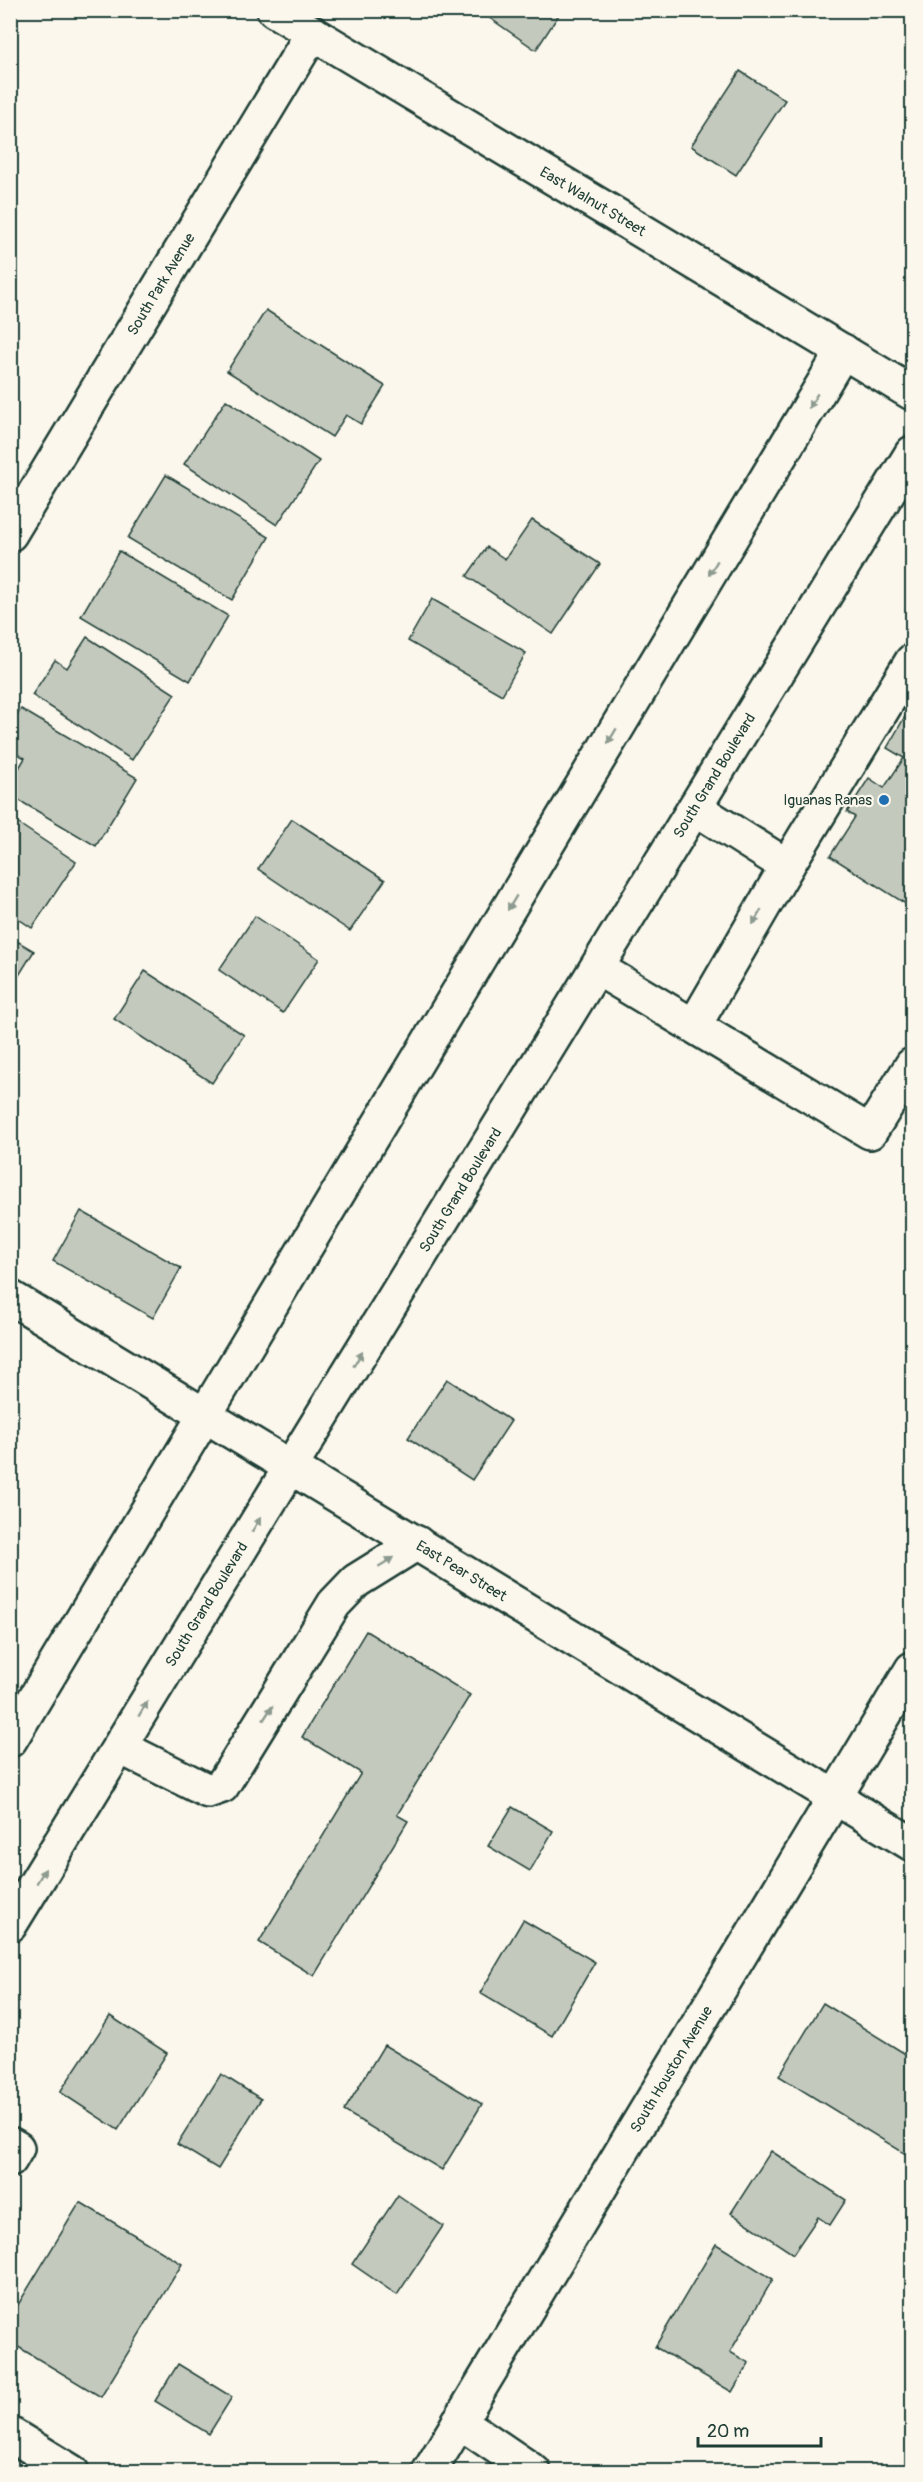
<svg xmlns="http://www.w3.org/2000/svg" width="923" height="2482" font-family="Pangolin,sans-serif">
  <rect width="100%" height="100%" fill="#fbf7ec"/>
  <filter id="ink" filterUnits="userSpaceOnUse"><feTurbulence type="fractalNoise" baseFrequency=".0167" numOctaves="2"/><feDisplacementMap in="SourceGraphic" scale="12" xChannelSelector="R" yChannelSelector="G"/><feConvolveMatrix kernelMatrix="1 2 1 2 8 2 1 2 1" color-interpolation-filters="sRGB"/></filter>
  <g filter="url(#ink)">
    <!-- building -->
    <g fill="#c4c9be" stroke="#1f3d34" stroke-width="1.5">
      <polygon points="478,10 562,10 536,50"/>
      <polygon points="740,71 785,100 736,175 691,146"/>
      <polygon points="266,310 385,386 361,424 346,415 332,437 227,371"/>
      <polygon points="226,400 319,461 277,525 184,464"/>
      <polygon points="166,475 269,537 232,600 128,538"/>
      <polygon points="532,520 600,564 553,634 467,576 487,547 505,559"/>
      <polygon points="119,551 228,616 190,681 81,616"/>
      <polygon points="432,599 526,653 502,695 408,641"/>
      <polygon points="87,637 175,694 132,760 32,695 55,660 67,668"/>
      <polygon points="21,709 137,778 96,846 10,795 10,783 25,758 10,750 10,726"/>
      <polygon points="907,713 912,716 912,908 830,856 855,817 847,812 869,778 884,788 904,758 887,748"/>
      <polygon points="10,818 76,862 32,928 10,913"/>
      <polygon points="292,819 385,880 350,931 258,869"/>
      <polygon points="255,916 319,959 283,1013 219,970"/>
      <polygon points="10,937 34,951 13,985 10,983"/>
      <polygon points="145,971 244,1035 212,1083 114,1019"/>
      <polygon points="81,1211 181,1268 153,1318 53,1261"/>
      <polygon points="447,1379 511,1421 472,1480 408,1438"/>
      <polygon points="366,1631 470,1695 397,1815 408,1821 314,1976 259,1942 361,1773 302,1737"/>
      <polygon points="512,1807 553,1831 530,1871 488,1846"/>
      <polygon points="523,1920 595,1962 552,2036 480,1993"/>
      <polygon points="823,2003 912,2058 912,2158 779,2076"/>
      <polygon points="110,2016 167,2053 118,2130 60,2092"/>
      <polygon points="384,2045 482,2104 442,2170 344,2111"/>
      <polygon points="221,2074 261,2099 218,2169 177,2144"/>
      <polygon points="771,2151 846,2200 830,2225 818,2217 793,2254 731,2213"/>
      <polygon points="398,2195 443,2226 397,2295 352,2264"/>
      <polygon points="80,2202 182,2264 101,2397 10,2342 10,2318"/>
      <polygon points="716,2244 773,2279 730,2352 749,2363 732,2392 655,2347"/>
      <polygon points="178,2364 232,2397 209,2434 155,2401"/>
    </g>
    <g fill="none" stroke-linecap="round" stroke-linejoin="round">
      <!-- minor casing -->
      <g stroke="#1f3d34" stroke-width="38">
        <g id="minor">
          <path id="s1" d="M274,10l638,383"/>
          <path id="s2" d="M10,534l302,-500"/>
          <polyline points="695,808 787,866"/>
          <polyline points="597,968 870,1132 912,1065"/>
          <polyline points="694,1026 787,866 912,661"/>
          <path id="s3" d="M10,1297l902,547"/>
          <polyline points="10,1740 843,351"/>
          <polyline points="120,1747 208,1791 222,1786 334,1604 356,1581 417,1543"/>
          <path id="s4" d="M10,1925l902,-1472"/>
          <polyline points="10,2144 17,2148 10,2160"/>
          <polyline points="459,2421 534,2472"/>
          <polyline points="10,2434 72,2472"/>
          <path id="s5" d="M429,2472l483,-803"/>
        </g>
      </g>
      <!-- minor -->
      <use href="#minor" stroke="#fbf7ec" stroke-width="33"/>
    </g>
    <!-- one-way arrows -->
    <defs><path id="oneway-solid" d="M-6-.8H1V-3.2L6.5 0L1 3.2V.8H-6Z" transform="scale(1.5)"/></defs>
    <g fill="#8d9a90">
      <use href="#oneway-solid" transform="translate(813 401) rotate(121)"/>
      <use href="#oneway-solid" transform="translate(713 568) rotate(121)"/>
      <use href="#oneway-solid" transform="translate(612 736) rotate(121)"/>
      <use href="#oneway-solid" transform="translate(512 903) rotate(121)"/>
      <use href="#oneway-solid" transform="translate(757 917) rotate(120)"/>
      <use href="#oneway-solid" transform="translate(358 1359) rotate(-58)"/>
      <use href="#oneway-solid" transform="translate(256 1525) rotate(-59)"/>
      <use href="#oneway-solid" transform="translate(386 1562) rotate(-32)"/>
      <use href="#oneway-solid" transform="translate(143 1709) rotate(-59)"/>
      <use href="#oneway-solid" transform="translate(268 1713) rotate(-57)"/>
      <use href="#oneway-solid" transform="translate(41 1876) rotate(-59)"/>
    </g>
  </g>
  <!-- markers -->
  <circle fill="#1f6fb2" stroke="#fbf7ec" stroke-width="2" cx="884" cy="800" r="6"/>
  <g text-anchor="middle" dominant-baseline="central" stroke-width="4.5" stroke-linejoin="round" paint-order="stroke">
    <!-- street labels -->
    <g font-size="15" fill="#1f3d34" stroke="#fbf7ec">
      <text stroke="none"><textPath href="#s1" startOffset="372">East Walnut Street</textPath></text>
      <text stroke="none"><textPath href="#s2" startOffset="292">South Park Avenue</textPath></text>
      <text stroke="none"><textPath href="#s4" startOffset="1348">South Grand Boulevard</textPath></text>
      <text stroke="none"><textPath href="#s4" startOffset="862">South Grand Boulevard</textPath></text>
      <text stroke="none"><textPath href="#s3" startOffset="528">East Pear Street</textPath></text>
      <text stroke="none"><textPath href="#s4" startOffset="376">South Grand Boulevard</textPath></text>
      <text stroke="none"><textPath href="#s5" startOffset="470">South Houston Avenue</textPath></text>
    </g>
    <!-- poi labels -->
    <g font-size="15" fill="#1f3d34" stroke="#fbf7ec" text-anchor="end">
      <text x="872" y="800">Iguanas Ranas</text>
    </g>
  </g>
  <!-- margin -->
  <rect width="923" height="2482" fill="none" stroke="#fbf7ec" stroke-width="36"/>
  <rect x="18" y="18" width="887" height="2446" fill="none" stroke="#1f3d34" stroke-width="2" filter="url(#ink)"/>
  <!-- scale -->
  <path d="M698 2437v9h123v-9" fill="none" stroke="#1f3d34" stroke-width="3"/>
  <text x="707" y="2437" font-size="18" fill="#1f3d34" stroke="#fbf7ec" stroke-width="4.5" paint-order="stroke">20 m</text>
</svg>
